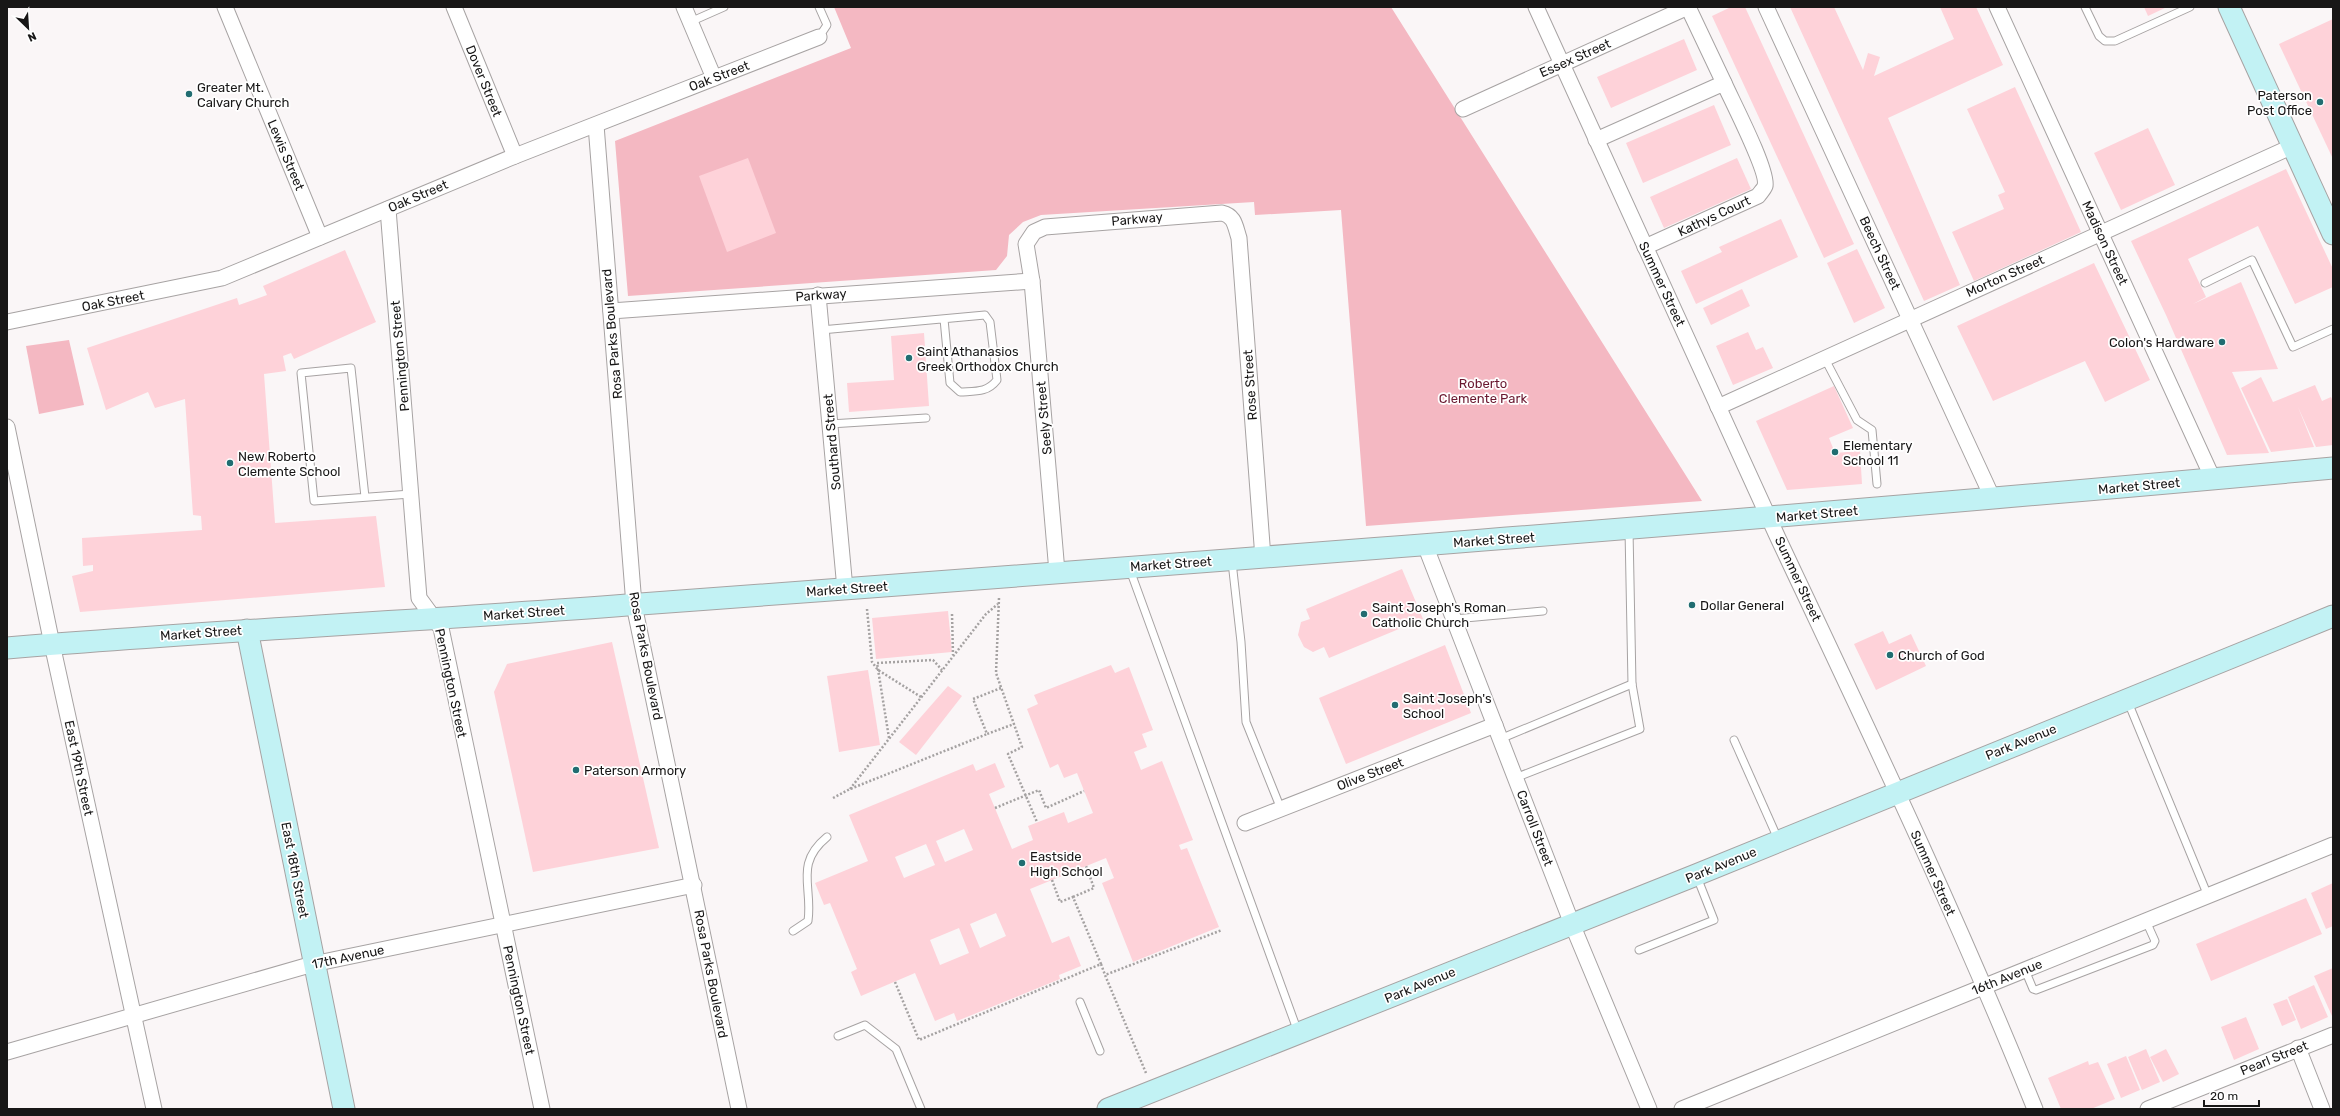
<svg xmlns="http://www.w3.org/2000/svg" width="2340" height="1116" font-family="Rubik,sans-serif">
  <rect width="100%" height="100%" fill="#faf6f7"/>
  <!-- green -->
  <g fill="#f4b8c2">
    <polygon points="834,7 1391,7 1702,501 1366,526 1341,210 1255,215 1254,202 1041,215 1023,222 1009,235 1007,256 996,270 628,296 615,141 851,48"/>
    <polygon points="69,340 84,405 39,414 26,346"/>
  </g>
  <!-- building -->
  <g fill="#fed2d9" fill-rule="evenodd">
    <polygon points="1731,7 1745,7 1854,244 1824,258 1712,16"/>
    <polygon points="1790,7 1834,7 1863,70 1868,53 1880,57 1874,76 1954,39 1940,7 1976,7 2003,65 1888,118 1960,285 1924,301"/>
    <polygon points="2144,7 2167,7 2148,16"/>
    <polygon points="2333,19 2333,159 2279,44"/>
    <polygon points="1684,39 1697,70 1611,108 1597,77"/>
    <polygon points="2015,87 2081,232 1974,281 1952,232 2004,209 1998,195 2005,192 1967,109"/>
    <polygon points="1714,105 1731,145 1643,183 1626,143"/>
    <polygon points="2148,128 2175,185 2121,210 2094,153"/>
    <polygon points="748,158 776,233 727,252 699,176"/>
    <polygon points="1737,158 1751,189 1664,228 1650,197"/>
    <polygon points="2286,169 2333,269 2333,287 2295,304 2258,226 2188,259 2206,297 2193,304 2241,282 2278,369 2232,372 2269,453 2227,455 2166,315 2131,241"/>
    <polygon points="1781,219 1798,257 1696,304 1681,271 1722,252 1719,247"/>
    <polygon points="1857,249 1885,308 1854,323 1827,263"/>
    <polygon points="345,250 376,322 294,359 291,353 283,356 286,371 264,374 275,523 376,516 385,587 80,612 72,576 93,571 93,565 83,566 82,538 202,530 201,516 193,515 185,399 155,408 148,392 106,410 87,348 237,298 239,305 267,295 263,286"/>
    <polygon points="2094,263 2150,380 2105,402 2085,361 1993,401 1957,326"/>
    <polygon points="1742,289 1750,306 1711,325 1703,308"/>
    <polygon points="1748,332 1756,350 1763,347 1773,368 1733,385 1716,346"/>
    <polygon points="924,333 929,406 849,412 847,383 894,380 891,336"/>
    <polygon points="2261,377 2273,402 2315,385 2322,401 2331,397 2333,401 2333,445 2316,447 2298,407 2314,447 2271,452 2241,388"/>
    <polygon points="1834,386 1853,428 1829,438 1835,453 1860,451 1862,484 1787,490 1756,421"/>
    <polygon points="1402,569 1423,619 1329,658 1324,647 1313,652 1304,647 1298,635 1301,622 1310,619 1306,609"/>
    <polygon points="948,611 952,652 876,659 872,618"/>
    <polygon points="1883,631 1889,644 1911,634 1926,666 1876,690 1854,644"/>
    <polygon points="612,642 659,848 533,872 494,692 507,664"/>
    <polygon points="1445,645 1471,713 1346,764 1319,698"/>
    <path d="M1111,665l4,8 14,-6 24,63 -11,4 5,13 -13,5 7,18 21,-9 31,79 -14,5 2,5 6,-2 32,79 -86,35 -31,-79 12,-5 -8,-20 -76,31 22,54 17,-7 12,30 -22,9 1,4 -103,42 -3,-8 -19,8 -20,-48 -54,23 -10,-24 6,-3 -27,-66 -6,2 -9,-22 53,-22 -19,-46 124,-51 3,7 19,-8 10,24 -16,7 23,55 21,-9 -5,-14 36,-14 4,11 25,-10 -16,-40 -13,5 -6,-14 -8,4 -23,-59 11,-5 -4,-9zM964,829l9,21 -28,12 -9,-21zM926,844l9,21 -31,13 -9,-21zM996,913l10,23 -26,12 -10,-24zM959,928l10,25 -29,12 -10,-25z"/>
    <polygon points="868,670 880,745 839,752 827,676"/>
    <polygon points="948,686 962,696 916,755 899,742"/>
    <polygon points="2333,883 2333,926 2326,929 2311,893"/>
    <polygon points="2306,898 2322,934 2211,981 2196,944"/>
    <polygon points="2333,968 2333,1015 2332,1016 2314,976"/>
    <polygon points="2314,985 2328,1017 2301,1029 2288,997"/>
    <polygon points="2287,999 2296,1020 2282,1026 2273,1004"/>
    <polygon points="2246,1017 2259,1049 2234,1060 2221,1027"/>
    <polygon points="2146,1049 2160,1082 2142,1090 2128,1057"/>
    <polygon points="2166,1049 2179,1074 2163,1082 2150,1057"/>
    <polygon points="2126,1056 2140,1090 2121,1098 2107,1064"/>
    <polygon points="2088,1061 2089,1065 2098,1062 2115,1099 2091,1109 2061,1109 2048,1078"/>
  </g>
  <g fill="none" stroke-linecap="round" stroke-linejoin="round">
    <!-- lane casing -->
    <g stroke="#a7a3a3" stroke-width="9">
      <g id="lane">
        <polyline points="2085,7 2099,36 2105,41 2115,41 2190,7"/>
        <polyline points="690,22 724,7"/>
        <polyline points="819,37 827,25 819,7"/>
        <polyline points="2205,283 2252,260 2293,347 2333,329"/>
        <path d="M821,330l164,-15 5,7 7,58c-10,13 -22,11 -37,12l-10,-9 -6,-64"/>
        <polyline points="1825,359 1857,420 1872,430 1877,484"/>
        <polyline points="830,424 926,418"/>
        <polyline points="365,497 351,368 301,373 314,501 411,494"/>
        <polyline points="1232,562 1241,642 1246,722 1281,809"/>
        <polyline points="1130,570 1298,1032"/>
        <polyline points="1454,619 1543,611"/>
        <polyline points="2128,702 2208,896"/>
        <polyline points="1500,739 1632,684"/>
        <polyline points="1734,740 1778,839"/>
        <polyline points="1515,778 1640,729 1632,684 1629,530"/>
        <path d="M793,931l15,-10c5,-34 -14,-57 19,-84"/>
        <polyline points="1639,950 1714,920 1697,877"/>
        <polyline points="2025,970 2033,989 2036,990 2153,945 2155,941 2146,921"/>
        <polyline points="1080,1002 1100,1051"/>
        <polyline points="838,1036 865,1025 896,1049 921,1109"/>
      </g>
    </g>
    <!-- street casing -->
    <g stroke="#a7a3a3" stroke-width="17">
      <g id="street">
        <polyline points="225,7 320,237"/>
        <polyline points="454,7 515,156"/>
        <polyline points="684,7 714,78"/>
        <path d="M1536,7c80,177 160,354 242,531 89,189 179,377 257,571"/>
        <polyline points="1688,7 1724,83"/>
        <polyline points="1766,7 1993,499"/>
        <polyline points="1997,7 2213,479"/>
        <polyline points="1463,109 1688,7"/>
        <polyline points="596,125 634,605 739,1109"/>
        <path d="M1596,140l128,-57c7,16 45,89 41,103 -1,3 -5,7 -7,10l-113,51"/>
        <polyline points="388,209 419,598 441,628 542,1109"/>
        <polyline points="818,295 845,589"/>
        <polyline points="611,311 1032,281"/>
        <polyline points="7,322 222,278 515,156 819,37"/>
        <polyline points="1718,407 2293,146"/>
        <polyline points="7,427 52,644 154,1109"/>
        <polyline points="1425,545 1572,924 1649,1109"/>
        <path d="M1057,572l-25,-291 -6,-37 8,-12 11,-5 177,-14c13,3 13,13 17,25l24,320"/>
        <polyline points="1245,823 1495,725"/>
        <polyline points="2298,1048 2322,1109"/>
        <polyline points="7,1052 313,964 694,885"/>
        <polyline points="1682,1109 2333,845"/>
        <polyline points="2148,1109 2333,1035"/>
      </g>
    </g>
    <!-- secondary casing -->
    <g stroke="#a7a3a3" stroke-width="23">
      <g id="secondary">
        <polyline points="2229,7 2333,234"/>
        <polyline points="247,630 344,1109"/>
        <path d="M7,648c206,-17 413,-27 620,-43 569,-42 1138,-85 1706,-137"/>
        <polyline points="1108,1109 1696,875 2333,616"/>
      </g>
    </g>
    <!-- path -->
    <g stroke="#a5a2a2" stroke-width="2.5" stroke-dasharray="2 2" stroke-linecap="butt">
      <polyline points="999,598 996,673 1022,747 1008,754 1037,822"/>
      <polyline points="867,609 872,662 878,670 921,697"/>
      <polyline points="952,614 953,655"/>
      <polyline points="1001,688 973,699 987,734 1014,724"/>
      <polyline points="889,738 877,663 933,660 942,670"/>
      <polyline points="850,789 986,614 998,604"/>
      <polyline points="833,798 850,789 987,734"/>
      <polyline points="995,808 1039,790 1046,808 1084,791"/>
      <polyline points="1052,880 1060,902 1073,897 1101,964"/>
      <polyline points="1073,897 1094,888 1086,866"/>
      <polyline points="895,982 919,1040 1101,964 1105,975"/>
      <polyline points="1146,1073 1105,975 1222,930"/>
    </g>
    <!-- lane -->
    <use href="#lane" stroke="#fff" stroke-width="7"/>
    <!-- street -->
    <use href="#street" stroke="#fff" stroke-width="15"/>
    <!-- secondary -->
    <use href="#secondary" stroke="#c2f2f4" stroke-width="21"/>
  </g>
  <!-- markers -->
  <g fill="#216d71" stroke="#fff" stroke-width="1.5">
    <circle cx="189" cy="94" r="4"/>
    <circle cx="2320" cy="102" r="4"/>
    <circle cx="2222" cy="342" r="4"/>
    <circle cx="909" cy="358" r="4"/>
    <circle cx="1835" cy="452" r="4"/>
    <circle cx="230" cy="463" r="4"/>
    <circle cx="1692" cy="605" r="4"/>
    <circle cx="1364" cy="614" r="4"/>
    <circle cx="1890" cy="655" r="4"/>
    <circle cx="1395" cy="705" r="4"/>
    <circle cx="576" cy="770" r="4"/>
    <circle cx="1022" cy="863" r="4"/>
  </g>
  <g text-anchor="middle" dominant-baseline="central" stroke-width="3.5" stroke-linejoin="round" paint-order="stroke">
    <!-- street labels -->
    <g font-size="13" fill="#181717" stroke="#fff">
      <text transform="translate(1575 58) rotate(-24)">Essex Street</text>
      <text transform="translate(719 76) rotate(-21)">Oak Street</text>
      <text transform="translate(484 81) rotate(68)">Dover Street</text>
      <text transform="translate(286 155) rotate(67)">Lewis Street</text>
      <text transform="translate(418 196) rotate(-23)">Oak Street</text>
      <text transform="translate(1714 216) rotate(-25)">Kathys Court</text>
      <text transform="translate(1137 219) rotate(-5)">Parkway</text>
      <text transform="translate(2105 243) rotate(65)">Madison Street</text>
      <text transform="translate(1880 253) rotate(65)">Beech Street</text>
      <text transform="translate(2005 276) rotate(-24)">Morton Street</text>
      <text transform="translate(1662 284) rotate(65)">Summer Street</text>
      <text transform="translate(821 295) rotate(-4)">Parkway</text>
      <text transform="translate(113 301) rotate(-11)">Oak Street</text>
      <text transform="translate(612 334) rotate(-95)">Rosa Parks Boulevard</text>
      <text transform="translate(400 356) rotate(-95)">Pennington Street</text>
      <text transform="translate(1250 385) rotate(-94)">Rose Street</text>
      <text transform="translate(1044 418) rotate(-95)">Seely Street</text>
      <text transform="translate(832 442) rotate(-95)">Southard Street</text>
      <text transform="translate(2139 486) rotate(-5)">Market Street</text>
      <text transform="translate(1817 514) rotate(-5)">Market Street</text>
      <text transform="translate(1494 540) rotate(-4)">Market Street</text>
      <text transform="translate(1171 564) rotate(-4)">Market Street</text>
      <text transform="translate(1798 579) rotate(65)">Summer Street</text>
      <text transform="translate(847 589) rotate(-4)">Market Street</text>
      <text transform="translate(524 613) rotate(-4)">Market Street</text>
      <text transform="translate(201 633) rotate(-4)">Market Street</text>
      <text transform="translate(646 656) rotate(79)">Rosa Parks Boulevard</text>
      <text transform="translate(451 683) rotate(78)">Pennington Street</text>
      <text transform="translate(2021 742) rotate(-22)">Park Avenue</text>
      <text transform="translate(79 768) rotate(78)">East 19th Street</text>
      <text transform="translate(1370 774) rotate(-21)">Olive Street</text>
      <text transform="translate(1535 828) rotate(69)">Carroll Street</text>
      <text transform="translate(1721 865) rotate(-22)">Park Avenue</text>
      <text transform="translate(295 870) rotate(79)">East 18th Street</text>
      <text transform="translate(1933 873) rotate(66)">Summer Street</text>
      <text transform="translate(348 957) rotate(-12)">17th Avenue</text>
      <text transform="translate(711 974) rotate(79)">Rosa Parks Boulevard</text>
      <text transform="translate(2007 977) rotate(-22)">16th Avenue</text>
      <text transform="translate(1420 985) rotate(-22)">Park Avenue</text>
      <text transform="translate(519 1000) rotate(78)">Pennington Street</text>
      <text transform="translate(2274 1058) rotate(-22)">Pearl Street</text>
    </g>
    <!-- poi labels -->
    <g font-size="13" fill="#181717" stroke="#fff" text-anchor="start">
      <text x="197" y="87">Greater Mt.<tspan x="197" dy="15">Calvary Church</tspan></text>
      <text x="2312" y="95" text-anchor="end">Paterson<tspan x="2312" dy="15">Post Office</tspan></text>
      <text x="2214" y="342" text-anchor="end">Colon's Hardware</text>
      <text x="917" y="351">Saint Athanasios<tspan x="917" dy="15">Greek Orthodox Church</tspan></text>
      <text x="1843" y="445">Elementary<tspan x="1843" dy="15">School 11</tspan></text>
      <text x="238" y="456">New Roberto<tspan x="238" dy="15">Clemente School</tspan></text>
      <text x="1700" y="605">Dollar General</text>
      <text x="1372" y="607">Saint Joseph's Roman<tspan x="1372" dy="15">Catholic Church</tspan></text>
      <text x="1898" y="655">Church of God</text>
      <text x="1403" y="698">Saint Joseph's<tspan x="1403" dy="15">School</tspan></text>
      <text x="584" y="770">Paterson Armory</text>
      <text x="1030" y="856">Eastside<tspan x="1030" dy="15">High School</tspan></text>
    </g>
    <!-- park labels -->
    <g font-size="13" fill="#6a1830" stroke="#fff">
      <text x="1483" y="383">Roberto<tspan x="1483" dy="15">Clemente Park</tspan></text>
    </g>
  </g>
  <!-- border -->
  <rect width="2340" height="1116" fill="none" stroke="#181717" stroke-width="16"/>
  <!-- north arrow -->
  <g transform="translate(28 28) rotate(155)" stroke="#ffffff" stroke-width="3" paint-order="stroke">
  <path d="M0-3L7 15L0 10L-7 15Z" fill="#181717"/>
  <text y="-6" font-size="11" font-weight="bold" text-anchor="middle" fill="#181717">N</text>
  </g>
  <!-- scale -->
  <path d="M2204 1100v6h55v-6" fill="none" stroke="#181717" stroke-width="2"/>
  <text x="2210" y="1100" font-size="12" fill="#181717" stroke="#ffffff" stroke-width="3" paint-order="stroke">20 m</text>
</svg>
